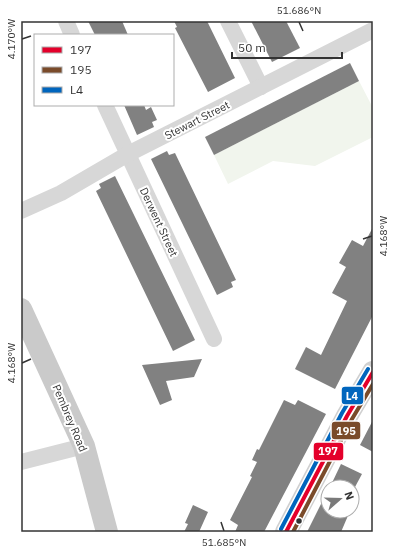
<svg xmlns="http://www.w3.org/2000/svg" width="394" height="553" font-family="'IBM Plex Sans',sans-serif">
  <rect width="100%" height="100%" fill="#fff"/>
  <!-- green -->
  <polygon fill="#f1f5ed" points="359,81 373,108 373,137 315,166 273,161 228,184 214,155"/>
  <!-- building -->
  <g fill="#818181">
    <polygon points="88,21 122,21 128,35 95,35"/>
    <polygon points="174,21 207,21 235,78 208,92 175,28 177,27"/>
    <polygon points="251,21 286,21 300,48 272,62"/>
    <polygon points="350,63 359,81 214,155 205,137"/>
    <polygon points="124,105 144,105 146,110 151,107 157,120 152,122 154,127 137,135"/>
    <polygon points="167,151 169,155 175,153 236,280 231,282 233,287 217,295 151,159"/>
    <polygon points="115,176 195,340 173,351 96,191 101,188 99,184"/>
    <polygon points="373,227 373,315 335,389 295,369 306,347 321,355 347,301 332,293 346,267 339,263 352,240 363,246"/>
    <polygon points="202,359 194,377 166,381 172,400 160,405 142,365"/>
    <polygon points="284,400 295,405 298,400 326,414 264,532 235,532 238,525 230,520 252,477 250,476 257,462 252,460 257,449 259,450"/>
    <polygon points="373,420 373,452 360,445"/>
    <polygon points="341,464 362,474 355,487 330,487"/>
    <polygon points="328,490 328,511 350,511 341,532 307,532"/>
    <polygon points="193,505 208,512 199,532 184,532 188,524 185,523"/>
  </g>
  <g fill="none" stroke-linecap="round" stroke-linejoin="round">
    <!-- minor -->
    <g stroke="#d7d7d7" stroke-width="16">
      <polyline points="66,21 72,35"/>
      <polyline points="228,21 261,87"/>
      <polyline points="105,105 214,339"/>
      <polyline points="21,211 61,193 128,154 373,30"/>
      <polyline points="21,462 84,446"/>
    </g>
    <!-- secondary -->
    <polyline stroke="#d0d0d0" stroke-width="22" points="286,532 347,416 373,372"/>
    <!-- primary -->
    <polyline stroke="#cacaca" stroke-width="22" points="21,309 84,446 107,532"/>
    <!-- bus-1 casing -->
    <g stroke="#fff" stroke-width="7">
      <polyline id="bus-1" points="286,532 347,416 373,372"/>
    </g>
    <!-- bus-2 casing -->
    <g stroke="#fff" stroke-width="7">
      <polyline id="bus-2" points="293,532 352,419 373,384"/>
    </g>
    <!-- bus-3 casing -->
    <g stroke="#fff" stroke-width="7">
      <polyline id="bus-3" points="281,529 342,413 368,369"/>
    </g>
    <!-- bus-1 -->
    <use href="#bus-1" stroke="#e4002b" stroke-width="4"/>
    <!-- bus-2 -->
    <use href="#bus-2" stroke="#7a4b2a" stroke-width="4"/>
    <!-- bus-3 -->
    <use href="#bus-3" stroke="#0065bd" stroke-width="4"/>
  </g>
  <!-- ticks -->
  <path fill="none" stroke="#333" stroke-width="1.5" d="M299,22l4,9M22,39l9,-3M363,239l9,-3M22,363l9,-4M221,522l3,9"/>
  <!-- markers -->
  <circle fill="#333" stroke="#fff" stroke-width="1.5" cx="299" cy="521" r="3.5"/>
  <g text-anchor="middle" dominant-baseline="central" stroke-width="4" stroke-linejoin="round" paint-order="stroke">
    <!-- street labels -->
    <g font-size="11" fill="#333" stroke="#fff">
      <text transform="translate(197 120) rotate(-27)">Stewart Street</text>
      <text transform="translate(159 222) rotate(65)">Derwent Street</text>
      <text transform="translate(70 418) rotate(67)">Pembrey Road</text>
    </g>
  </g>
  <g stroke="#fff" stroke-width="1.5">
    <rect x="341" y="386" width="23" height="19" rx="4" fill="#0065bd"/>
    <rect x="331" y="421" width="30" height="19" rx="4" fill="#7a4b2a"/>
    <rect x="313" y="442" width="31" height="19" rx="4" fill="#e4002b"/>
  </g>
  <g font-size="11" text-anchor="middle" font-weight="bold" fill="#fff">
    <text x="352" y="400">L4</text>
    <text x="346" y="435">195</text>
    <text x="328" y="455">197</text>
  </g>
  <!-- border -->
  <rect width="394" height="553" fill="none" stroke="#ffffff" stroke-width="44"/>
  <!-- legend -->
  <rect x="34" y="34" width="140" height="72" fill="#ffffff" stroke="#adadad"/>
  <rect x="42" y="47" width="20" height="6" fill="#e4002b" stroke="#adadad"/>
  <text x="70" y="54" font-size="12" fill="#333333">197</text>
  <rect x="42" y="67" width="20" height="6" fill="#7a4b2a" stroke="#adadad"/>
  <text x="70" y="74" font-size="12" fill="#333333">195</text>
  <rect x="42" y="87" width="20" height="6" fill="#0065bd" stroke="#adadad"/>
  <text x="70" y="94" font-size="12" fill="#333333">L4</text>
  <!-- north arrow -->
  <g transform="translate(340 499) rotate(70)"><circle r="19" fill="#ffffff" stroke="#adadad"/>
  <path d="M0-3L7 15L0 10L-7 15Z" fill="#7a7a7a"/>
  <text y="-6" font-size="11" font-weight="bold" text-anchor="middle" fill="#333333">N</text>
  </g>
  <!-- scale -->
  <path d="M232 52v6h110v-6" fill="none" stroke="#333333" stroke-width="2"/>
  <text x="238" y="52" font-size="12" fill="#333333" stroke="#ffffff" stroke-width="3" paint-order="stroke">50 m</text>
  <rect x="22" y="22" width="350" height="509" fill="none" stroke="#333" stroke-width="1.5"/>
  <g font-size="10" text-anchor="middle" fill="#333">
    <text x="299" y="14">51.686°N</text>
    <text transform="translate(11 39) rotate(-90)" y="4">4.170°W</text>
    <text transform="translate(383 236) rotate(-90)" y="4">4.168°W</text>
    <text transform="translate(11 363) rotate(-90)" y="4">4.168°W</text>
    <text x="224" y="546">51.685°N</text>
  </g>
</svg>
